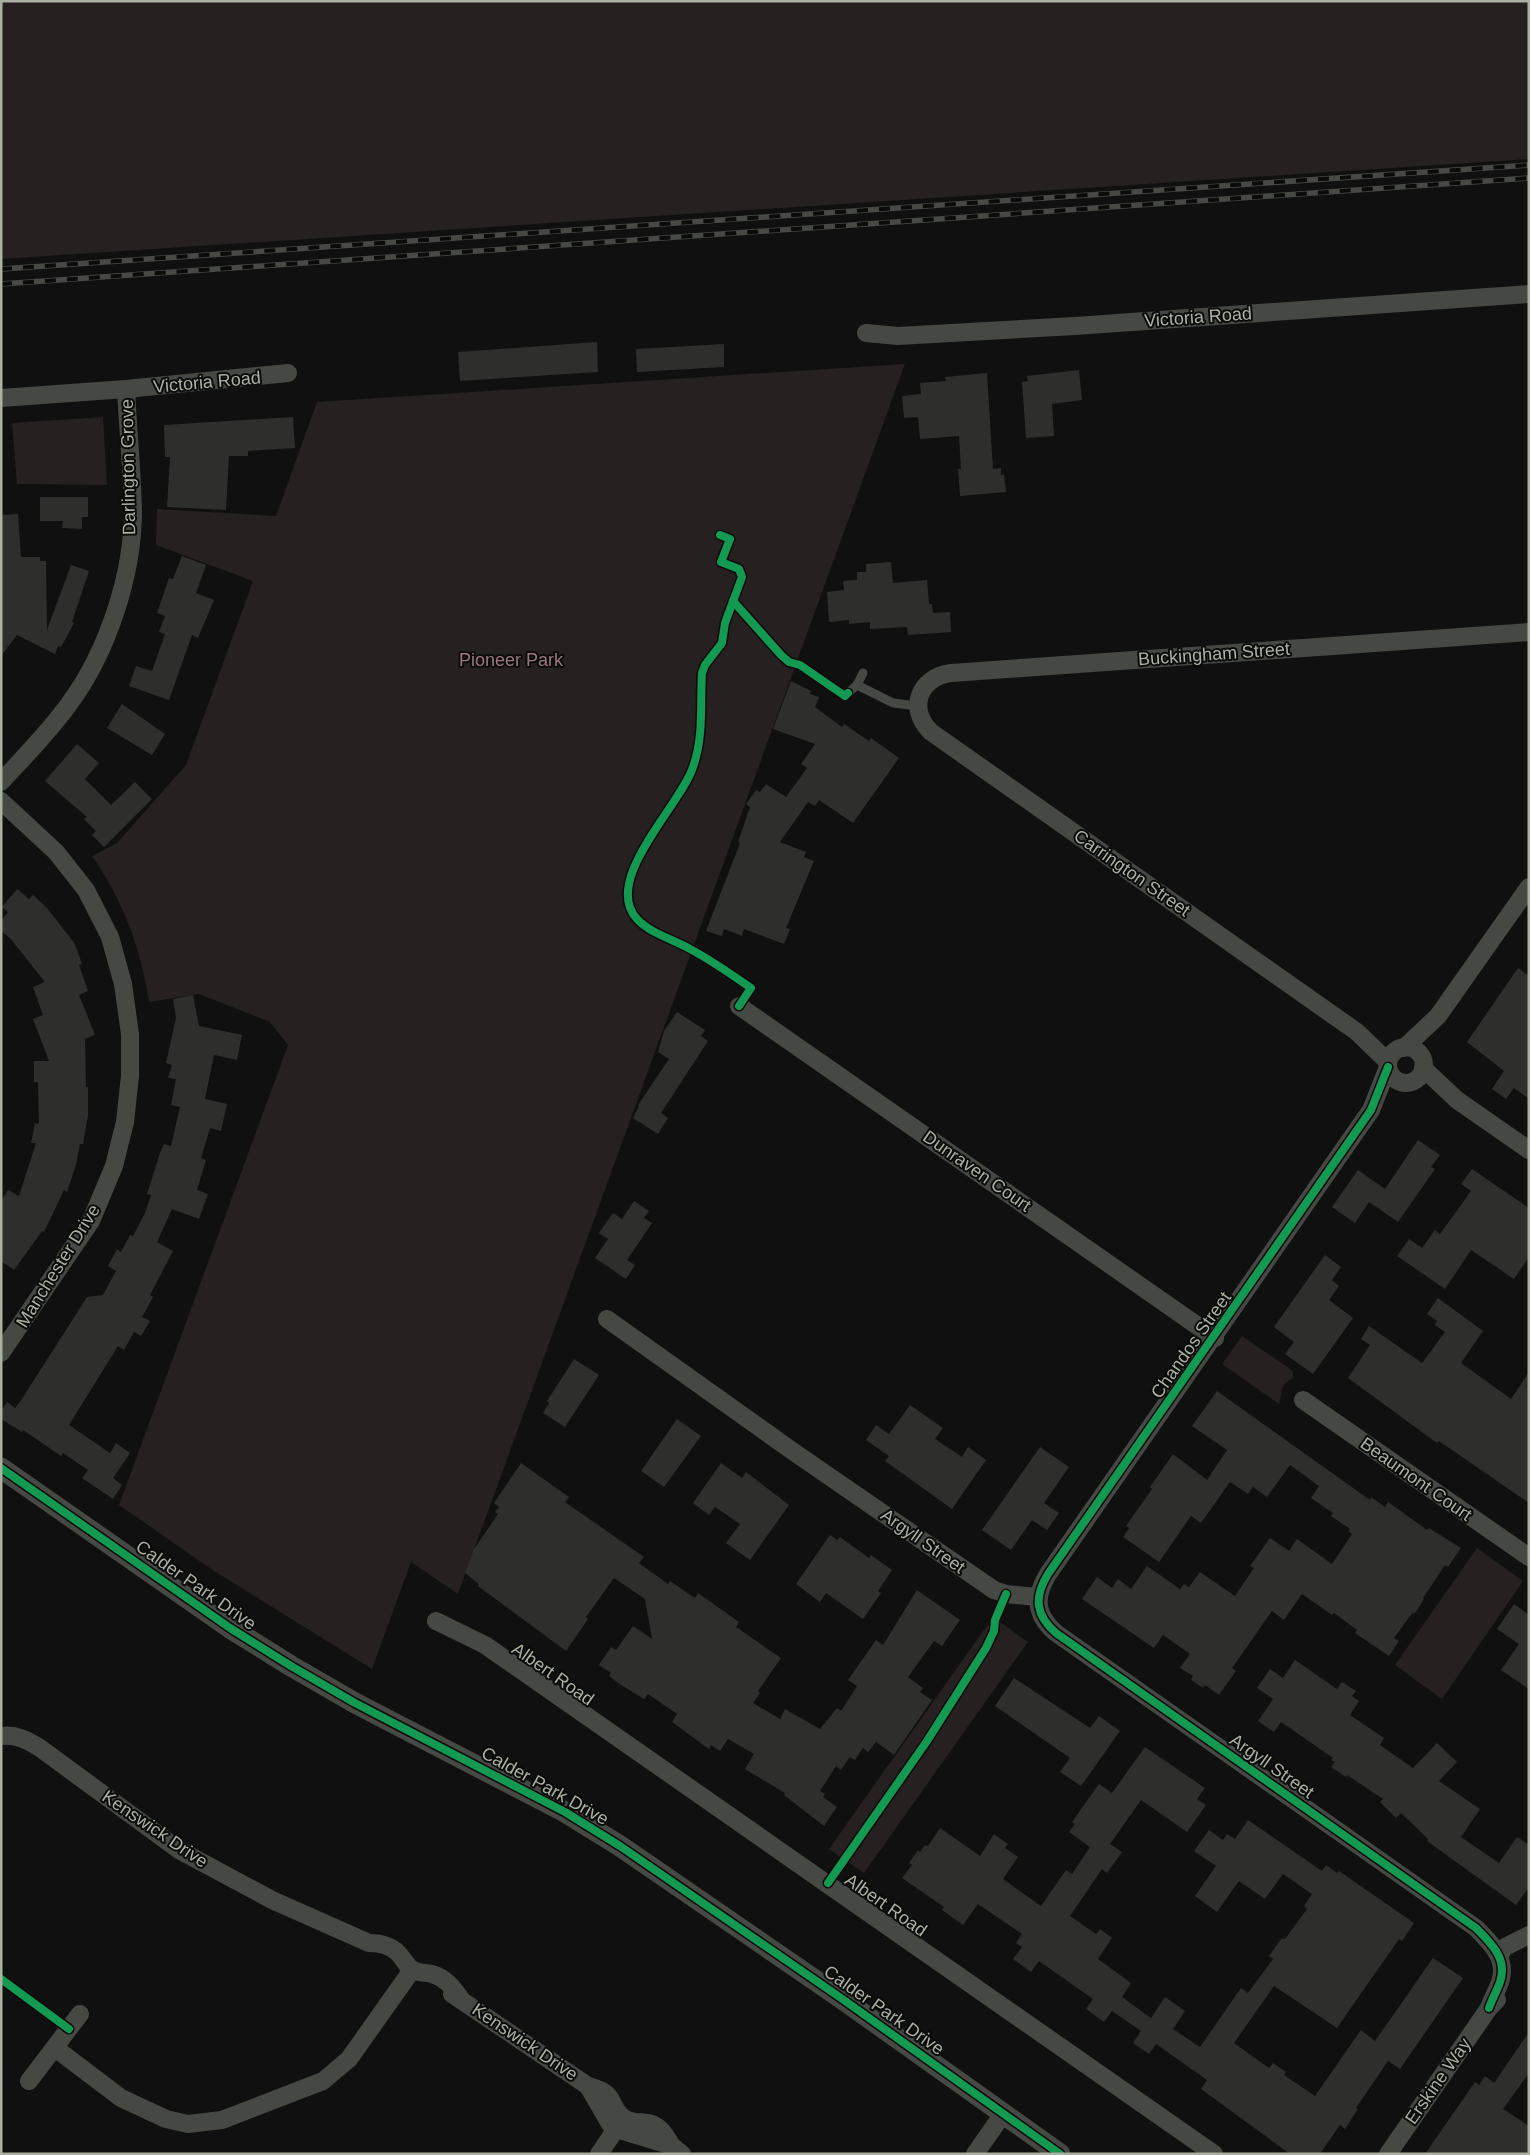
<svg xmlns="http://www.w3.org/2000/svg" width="1530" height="2155" font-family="Helvetica,sans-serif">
  <rect width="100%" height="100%" fill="#0f100f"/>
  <!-- green -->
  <g fill="#262020">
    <polygon points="1,1 1529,1 1529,159 1,259"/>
    <path d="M905,364l-447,1230 -47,-32 -39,107 -158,-98 -95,-66 169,-460 -18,-23 -71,-28 -50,8c-8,-54 -26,-101 -57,-146l25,-13 69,-78 67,-184 -97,-36 1,-36 119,7 41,-114z"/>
    <polygon points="103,417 107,485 17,484 12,423"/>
    <path d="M1242,1336l51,35v7c-14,7 -10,14 -14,26l-57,-40z"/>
    <polygon points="1477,1548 1523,1581 1442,1699 1395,1665"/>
    <polygon points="993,1617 1028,1642 864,1873 829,1849"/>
  </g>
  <!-- building -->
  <g fill="#2e2f2d">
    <polygon points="597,342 598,372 460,381 458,352"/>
    <polygon points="724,344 724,367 637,372 636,349"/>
    <polygon points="1079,370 1082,400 1052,404 1054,436 1026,438 1022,382 1028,381 1027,376"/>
    <polygon points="987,373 993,469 1001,468 1001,475 1004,474 1006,492 960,496 958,469 961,469 959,436 920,439 918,417 904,418 902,396 921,394 920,383 946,381 945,377"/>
    <polygon points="293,417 295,448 248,451 248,456 229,456 226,510 167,507 170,457 165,457 164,425"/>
    <polygon points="40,497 88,497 88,517 82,517 82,529 62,528 63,521 40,521"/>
    <polygon points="18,514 21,557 40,557 40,561 46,561 47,630 71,565 89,571 72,622 74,623 61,647 58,646 55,654 17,635 1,656 1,515"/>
    <polygon points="182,556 206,565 196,593 214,600 198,638 192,635 169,700 129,686 136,666 152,671 165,634 159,632 165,616 157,613 169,578 173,579"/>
    <polygon points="891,562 893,583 927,580 929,604 932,604 933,613 950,612 951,632 908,635 907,627 870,629 870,622 849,624 849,620 829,622 827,592 844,590 843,581 857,580 857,572 866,572 866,564"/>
    <polygon points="791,681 811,691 810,694 819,697 815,707 842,727 844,724 869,741 871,738 899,758 853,823 819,800 815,806 808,802 780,842 806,852 804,857 814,861 786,928 790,929 784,944 744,929 742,936 724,929 722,936 706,931 740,843 738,842 750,807 746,804 756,790 760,792 766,784 786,797 807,768 801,764 815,744 773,729"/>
    <polygon points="122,704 165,734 152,755 107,728"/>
    <polygon points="77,744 99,763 85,779 111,805 135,782 152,799 104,847 92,835 96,831 84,819 87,817 45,781"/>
    <polygon points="17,889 29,899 33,895 47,908 75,944 82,964 79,965 88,991 79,995 95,1035 85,1039 86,1087 88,1087 88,1115 83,1144 80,1144 76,1165 67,1192 64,1190 44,1232 42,1231 14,1270 1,1261 1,1201 8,1190 19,1196 36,1143 31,1143 35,1123 39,1124 38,1082 34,1082 34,1061 49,1061 33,1019 43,1015 33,987 45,982 10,938 1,931 1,921 8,912 2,907"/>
    <polygon points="1518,968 1529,976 1529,1099 1514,1088 1506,1099 1492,1089 1504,1071 1467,1042"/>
    <polygon points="193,995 199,1026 242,1035 237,1060 214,1055 205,1099 227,1104 221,1131 210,1128 201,1158 206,1160 197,1190 208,1194 199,1219 172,1209 157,1242 173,1251 150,1295 153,1297 142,1317 150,1321 141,1336 134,1332 124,1350 118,1346 69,1425 110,1453 116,1443 130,1453 113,1478 122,1485 113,1499 82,1478 88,1470 63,1453 61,1456 23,1430 22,1432 1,1419 1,1411 7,1402 15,1408 20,1402 87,1297 103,1295 116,1271 108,1266 117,1249 121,1252 130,1235 133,1236 145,1213 151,1195 147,1194 160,1153 164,1144 171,1146 180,1107 171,1105 176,1079 168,1078 172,1065 166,1063 176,1018 173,999"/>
    <polygon points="677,1012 705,1030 701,1036 708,1041 663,1110 661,1113 668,1118 658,1134 633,1118 639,1106 638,1105 669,1059 658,1052 664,1031"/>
    <polygon points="1418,1140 1440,1155 1431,1167 1435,1169 1398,1222 1369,1202 1355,1223 1332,1207 1358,1170 1385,1189"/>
    <polygon points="1472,1169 1529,1208 1529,1257 1514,1279 1471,1250 1445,1289 1397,1256 1409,1239 1422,1248 1435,1230 1440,1234 1471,1191 1461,1184"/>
    <polygon points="634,1201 649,1211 644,1218 652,1223 627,1260 635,1265 626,1279 595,1258 608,1239 599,1233 613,1213 622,1219"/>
    <polygon points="1325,1255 1341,1267 1332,1280 1339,1286 1329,1300 1353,1318 1313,1374 1285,1354 1294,1342 1274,1327"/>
    <polygon points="1438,1298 1483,1331 1461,1363 1511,1399 1529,1372 1529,1503 1439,1441 1437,1443 1348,1378 1370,1345 1361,1339 1369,1326 1422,1363 1445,1332 1435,1325 1437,1321 1427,1314"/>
    <polygon points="574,1359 599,1375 565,1427 543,1413 549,1403 547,1401"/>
    <polygon points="1217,1391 1370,1500 1371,1497 1385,1507 1388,1502 1427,1530 1429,1528 1461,1548 1448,1567 1445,1565 1423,1598 1424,1599 1420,1606 1414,1614 1413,1612 1394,1638 1399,1641 1389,1656 1355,1633 1357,1630 1334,1613 1332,1615 1302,1594 1284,1620 1272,1611 1232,1668 1236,1671 1219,1695 1205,1685 1203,1688 1191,1680 1193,1676 1180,1668 1190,1654 1163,1635 1154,1648 1082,1599 1097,1577 1112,1588 1118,1579 1131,1589 1147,1566 1180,1589 1184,1584 1189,1587 1200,1572 1235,1596 1254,1568 1250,1566 1270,1538 1289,1551 1297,1539 1332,1564 1352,1534 1348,1531 1350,1529 1331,1516 1333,1513 1311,1498 1319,1486 1290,1465 1267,1497 1253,1487 1248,1494 1230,1482 1201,1523 1191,1516 1159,1562 1123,1537 1129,1528 1126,1526 1152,1489 1150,1487 1173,1454 1207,1480 1227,1450 1192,1426"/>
    <polygon points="910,1405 943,1428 935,1439 962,1457 968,1447 986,1460 952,1509 885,1461 889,1456 866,1440 876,1425 889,1434"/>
    <polygon points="677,1419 701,1436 664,1487 641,1471"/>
    <polygon points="1040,1447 1069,1467 1044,1503 1059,1513 1047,1530 1032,1520 1011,1550 982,1530"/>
    <polygon points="521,1463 569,1497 565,1502 644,1557 639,1563 668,1584 670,1581 695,1598 698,1593 739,1622 736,1627 781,1658 758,1691 760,1693 753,1703 780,1719 785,1709 820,1729 837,1708 841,1711 857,1686 848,1680 876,1640 883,1645 917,1590 960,1620 942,1646 934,1641 908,1677 923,1688 920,1692 932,1700 894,1755 876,1742 868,1752 863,1748 855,1760 850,1757 841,1770 836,1766 820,1791 825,1794 823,1797 837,1807 824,1826 784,1795 785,1793 745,1769 754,1754 728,1739 720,1751 711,1745 709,1749 672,1722 677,1714 648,1694 644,1699 621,1685 609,1676 611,1673 599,1665 611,1647 616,1650 633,1626 652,1639 645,1599 614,1578 586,1617 588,1619 566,1651 478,1586 479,1584 465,1573 474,1549 498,1514 495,1512 499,1507 494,1503"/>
    <polygon points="721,1463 742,1478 746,1472 789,1505 750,1560 726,1543 740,1524 715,1507 709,1515 693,1503"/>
    <polygon points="830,1535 837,1540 840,1537 869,1558 871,1555 892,1570 878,1591 881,1593 863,1619 826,1593 820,1602 796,1584"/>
    <polygon points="1514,1604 1529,1615 1529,1689 1501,1670 1519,1644 1497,1629"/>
    <polygon points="1295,1660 1337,1689 1342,1682 1356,1691 1352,1696 1359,1701 1350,1715 1384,1738 1380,1745 1413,1768 1437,1743 1457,1762 1439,1781 1480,1809 1461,1837 1499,1863 1517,1837 1529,1845 1529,1887 1516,1905 1427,1841 1428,1839 1401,1813 1396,1818 1380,1802 1383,1799 1347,1775 1346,1777 1331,1767 1335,1762 1331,1760 1333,1758 1281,1722 1274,1732 1258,1721 1273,1699 1257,1688 1270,1669 1283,1678"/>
    <polygon points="1014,1678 1090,1728 1099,1716 1120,1731 1081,1786 1060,1772 1070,1758 995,1706"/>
    <polygon points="1145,1747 1205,1788 1197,1799 1206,1805 1187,1832 1141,1800 1110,1844 1122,1852 1107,1873 1102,1869 1070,1916 1096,1934 1100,1929 1112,1938 1098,1959 1131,1983 1122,1997 1151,2018 1165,1997 1185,2011 1173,2029 1200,2047 1241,1988 1248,1993 1273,1959 1269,1956 1282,1938 1285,1939 1307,1909 1304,1906 1312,1894 1283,1874 1265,1899 1239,1881 1217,1912 1195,1896 1216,1866 1194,1851 1209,1830 1223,1840 1227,1834 1235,1839 1248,1820 1322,1871 1326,1865 1337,1873 1339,1871 1414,1923 1402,1941 1399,1939 1337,2028 1274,1986 1234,2043 1269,2068 1273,2063 1286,2072 1284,2075 1315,2096 1361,2030 1375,2041 1433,1958 1463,1978 1400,2069 1388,2061 1356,2108 1358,2109 1345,2129 1340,2125 1320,2154 1290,2154 1201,2089 1207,2080 1156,2044 1149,2054 1133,2043 1141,2031 1112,2011 1104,2022 1086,2009 1093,1999 1039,1961 1031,1972 1013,1959 1022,1947 1016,1943 1022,1934 978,1904 963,1925 942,1910 944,1907 902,1878 912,1865 909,1863 918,1850 920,1852 925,1845 928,1846 940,1828 980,1856 994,1834 1008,1844 1005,1848 1018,1857 1003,1879 1041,1906 1066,1870 1072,1874 1090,1847 1069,1832 1075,1824 1072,1822 1099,1784 1112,1793"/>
    <polygon points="1529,2032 1529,2073 1503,2109 1529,2126 1529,2154 1425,2154 1475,2082 1479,2085 1485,2076 1494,2083"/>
  </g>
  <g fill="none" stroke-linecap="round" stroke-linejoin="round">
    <!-- service -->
    <g stroke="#464844" stroke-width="9">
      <polyline points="857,685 893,703 918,706"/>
      <polyline points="848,693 857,685 863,673"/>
    </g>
    <!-- minor -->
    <g stroke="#464844" stroke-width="18">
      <polyline points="866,333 898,336 1075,326 1529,294"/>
      <polyline points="1,398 126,389 288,373"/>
      <path d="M1,782c23,-25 48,-50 68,-78 38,-51 64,-129 64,-193 -1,-40 -5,-81 -7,-122"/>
      <polyline points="1,801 56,852 86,890 110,937 123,984 130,1034 130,1076 125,1122 114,1166 91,1221 1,1353"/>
      <polyline points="739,1006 1215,1338"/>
      <circle cx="1406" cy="1065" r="18"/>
      <polyline points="1404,1048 1438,1016 1529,887"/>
      <path d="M1388,1062l-31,-30 -426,-300c-24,-23 -12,-55 20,-59l578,-41"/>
      <path d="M1388,1067l-17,43 -323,464c-14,23 -13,41 8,59l420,295c15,15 32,31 24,54 -3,9 -8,17 -11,26"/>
      <polyline points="1423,1068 1457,1100 1529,1150"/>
      <polyline points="607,1319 791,1450 994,1590 1006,1594 1038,1597"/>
      <polyline points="1303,1400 1529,1557"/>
      <polyline points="436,1621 485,1645 1214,2154"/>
      <path d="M1,1736c15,-2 26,4 39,12l139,102 93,50 97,43c11,0 21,2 29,10 6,6 8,13 15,17 7,4 13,2 19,4 14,4 21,14 29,25"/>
      <polyline points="1499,1955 1505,1947 1529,1935"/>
      <path d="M452,1994l136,92c32,8 18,19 36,32 10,7 21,2 30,7 9,4 13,14 18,21"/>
      <polyline points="55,2048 121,2098 166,2119 188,2124 222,2120 323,2081 349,2059 412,1970"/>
      <polyline points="29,2081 80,2014"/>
      <polyline points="588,2086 610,2124 616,2129 672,2146 682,2154"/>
      <polyline points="599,2154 622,2120"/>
      <polyline points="975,2154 1003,2114"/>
      <polyline points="1388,2154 1489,2008 1497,2000"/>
    </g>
    <!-- tertiary -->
    <polyline stroke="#464844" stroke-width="21" points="1,1468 230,1628 291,1666 355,1703 565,1812 620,1846 841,1998 1060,2154"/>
    <!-- rail casing -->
    <g stroke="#474945" stroke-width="5.5">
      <g id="rail">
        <polyline points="1,269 1529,165"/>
        <polyline points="1,284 1529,178"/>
      </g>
    </g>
    <!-- rail -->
    <use href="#rail" stroke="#0a0b0a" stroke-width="4" stroke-dasharray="11" stroke-linecap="butt"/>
    <!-- cycleway casing -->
    <g stroke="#0a0b0a" stroke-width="11">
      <g id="cycleway">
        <path d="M720,535l10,4 -9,23 18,7 3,8 -17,46 -3,20 -17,22 -3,8c-2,32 2,63 -9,94 -12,38 -92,113 -56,152 14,15 36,20 53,30 21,11 41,25 61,39l-12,18"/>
        <polyline points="733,601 781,655 789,662 800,665 845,696 848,693"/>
        <path d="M1388,1067l-17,43 -323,464c-14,23 -13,41 8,59l420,295c15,15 32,31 24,54 -3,9 -8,17 -11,26"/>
        <polyline points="1,1468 230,1628 291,1666 355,1703 565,1812 620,1846 841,1998 1060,2154"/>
        <polyline points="828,1883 927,1741 986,1648 994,1631 995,1620 1006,1594"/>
        <polyline points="1,1979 69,2029"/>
      </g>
    </g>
    <!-- cycleway -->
    <use href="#cycleway" stroke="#139951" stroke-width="8"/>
  </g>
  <g text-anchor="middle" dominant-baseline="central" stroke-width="4" stroke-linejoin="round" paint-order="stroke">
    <!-- street labels -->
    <g font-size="18" fill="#aab1a1" stroke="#0a0b0a">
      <text transform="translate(1198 317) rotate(-4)">Victoria Road</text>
      <text transform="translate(207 382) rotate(-5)">Victoria Road</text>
      <text transform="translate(128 467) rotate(-91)">Darlington Grove</text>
      <text transform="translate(1214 654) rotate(-4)">Buckingham Street</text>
      <text transform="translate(1132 873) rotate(35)">Carrington Street</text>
      <text transform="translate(977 1171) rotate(35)">Dunraven Court</text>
      <text transform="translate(58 1266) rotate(-58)">Manchester Drive</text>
      <text transform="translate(1191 1345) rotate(-55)">Chandos Street</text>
      <text transform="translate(1416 1479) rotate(35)">Beaumont Court</text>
      <text transform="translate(923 1541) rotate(35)">Argyll Street</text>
      <text transform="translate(196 1585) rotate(35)">Calder Park Drive</text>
      <text transform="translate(553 1674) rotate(35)">Albert Road</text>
      <text transform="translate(1272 1766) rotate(35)">Argyll Street</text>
      <text transform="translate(545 1786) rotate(29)">Calder Park Drive</text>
      <text transform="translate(155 1829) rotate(34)">Kenswick Drive</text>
      <text transform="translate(886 1905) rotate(35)">Albert Road</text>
      <text transform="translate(884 2010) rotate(35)">Calder Park Drive</text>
      <text transform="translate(525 2042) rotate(34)">Kenswick Drive</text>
      <text transform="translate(1438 2081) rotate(-55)">Erskine Way</text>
    </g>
    <!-- park labels -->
    <g font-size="18" fill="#9b7880" stroke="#0a0b0a">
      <text x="511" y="660">Pioneer Park</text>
    </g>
  </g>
  <!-- border -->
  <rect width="1530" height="2155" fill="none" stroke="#aab1a1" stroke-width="5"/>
</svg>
